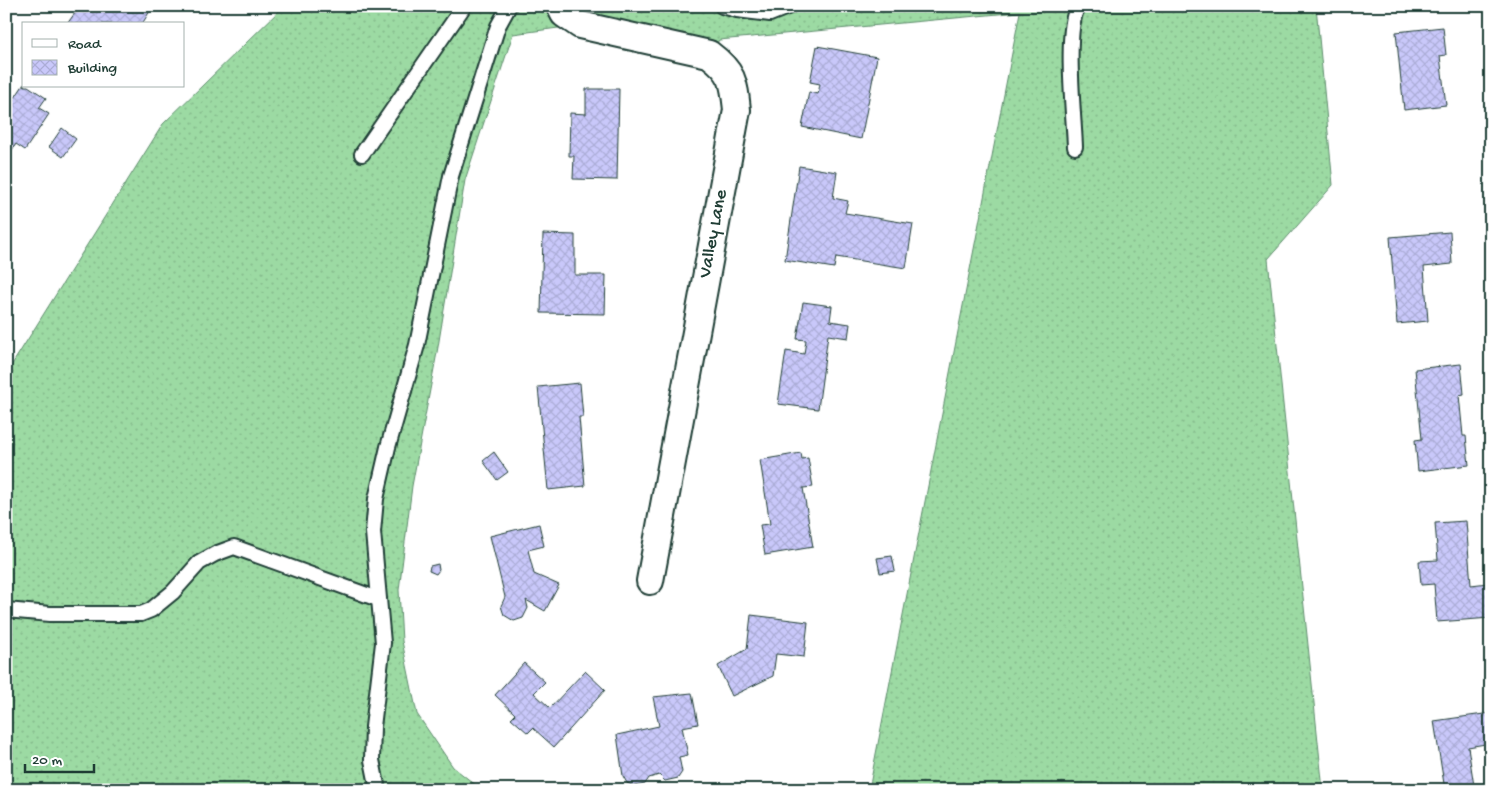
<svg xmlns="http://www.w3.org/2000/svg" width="1497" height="796" font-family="'Gochi Hand',sans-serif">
  <defs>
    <pattern id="grass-dots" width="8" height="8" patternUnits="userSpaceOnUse" patternTransform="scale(1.25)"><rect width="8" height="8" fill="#9cdaa3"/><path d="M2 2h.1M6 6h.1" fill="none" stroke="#86bc8d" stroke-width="1.8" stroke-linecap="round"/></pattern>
    <pattern id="building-cross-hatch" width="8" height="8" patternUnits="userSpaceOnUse" patternTransform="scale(1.25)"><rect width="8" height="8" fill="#c9c8fa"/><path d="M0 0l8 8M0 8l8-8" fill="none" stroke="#acadd7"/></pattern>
  </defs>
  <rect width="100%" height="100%" fill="#fff"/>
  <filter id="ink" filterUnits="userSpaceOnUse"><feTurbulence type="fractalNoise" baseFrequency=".02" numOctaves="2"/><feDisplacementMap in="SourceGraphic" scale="10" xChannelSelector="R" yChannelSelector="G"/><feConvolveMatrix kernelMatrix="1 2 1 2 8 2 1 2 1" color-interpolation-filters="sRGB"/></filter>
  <g filter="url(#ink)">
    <!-- grass -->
    <polygon fill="url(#grass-dots)" stroke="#5e8c6c" points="284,6 1316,6 1333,185 1268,259 1323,790 869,790 1020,12 719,40 709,54 581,25 513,34 465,180 438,347 412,486 399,590 402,641 417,714 453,767 482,790 6,790 6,374 163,124"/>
    <!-- building -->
    <g fill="url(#building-cross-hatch)" stroke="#1f3d34">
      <polygon points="80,6 103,6 107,9 109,6 153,6 142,24 67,24"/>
      <polygon points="1443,27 1446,55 1440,56 1446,105 1404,110 1396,32"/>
      <polygon points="817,46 877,57 861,139 802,127 809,92 818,94 820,84 810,82"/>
      <polygon points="24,84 24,86 28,86 46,98 39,108 49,114 25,150 16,144 6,159 6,111"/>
      <polygon points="586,89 619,89 617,180 573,179 574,156 569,156 570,113 586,114"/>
      <polygon points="62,128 76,139 63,157 49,147"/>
      <polygon points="799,166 837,172 833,198 848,201 845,213 913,224 906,268 836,257 834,268 785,260"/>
      <polygon points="1450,232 1452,264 1424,267 1428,321 1397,324 1390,237"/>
      <polygon points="543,234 575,235 575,275 606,275 605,314 541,313"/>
      <polygon points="803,302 832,306 830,321 850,324 848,338 828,335 818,409 778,404 786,351 804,354 806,340 797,339"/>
      <polygon points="1461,364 1464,394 1459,395 1463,436 1466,436 1469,465 1418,471 1415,440 1422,439 1415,369"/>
      <polygon points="580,383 583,417 579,417 585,486 548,490 538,387"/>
      <polygon points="494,452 508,472 497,480 483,461"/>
      <polygon points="801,453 802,459 808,458 813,487 803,488 813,547 765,555 760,525 770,524 760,460"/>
      <polygon points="1466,521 1471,585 1488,583 1491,618 1437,622 1434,584 1421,585 1419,561 1438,560 1435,523"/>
      <polygon points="539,524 544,546 528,550 534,574 559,585 545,611 526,600 528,608 523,618 514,621 504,615 501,606 505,597 490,536"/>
      <polygon points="892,556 895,571 880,573 877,558"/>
      <polygon points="438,564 439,570 436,574 429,571 430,566"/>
      <polygon points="751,615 808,622 804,657 776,654 773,676 732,696 718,666 747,649"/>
      <polygon points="524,663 545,682 534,693 550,708 585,671 605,690 554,747 533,728 528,733 511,718 515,714 495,695"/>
      <polygon points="692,693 698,724 682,727 688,755 679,757 682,772 678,778 665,781 659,775 649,778 645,784 634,786 627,783 623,776 617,735 659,726 653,697"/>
      <polygon points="1491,713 1491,743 1468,747 1474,786 1445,790 1434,721"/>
    </g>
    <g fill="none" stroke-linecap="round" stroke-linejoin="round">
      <!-- lane casing -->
      <g stroke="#1f3d34" stroke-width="18">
        <g id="lane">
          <polyline points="722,6 737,10 770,14 790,6"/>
          <path d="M1075,147c-1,-31 -11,-117 3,-141"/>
          <polyline points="362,154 464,6"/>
          <polyline points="6,610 50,614 141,614 151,610 173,592 199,563 215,554 234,547 378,599"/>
          <polyline points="378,790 372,760 373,727 383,643 373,532 376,499 388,447 417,345 451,176 498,26 509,6"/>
        </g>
      </g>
      <!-- street casing -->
      <g stroke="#1f3d34" stroke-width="30">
        <path id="street" d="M560,6l4,8 16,11 129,29c24,18 25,27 28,56l-87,471"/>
      </g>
      <!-- lane -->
      <use href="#lane" stroke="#fff" stroke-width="14"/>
      <!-- street -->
      <use href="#street" stroke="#fff" stroke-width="26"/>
    </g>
  </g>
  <g text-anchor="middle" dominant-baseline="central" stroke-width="4" stroke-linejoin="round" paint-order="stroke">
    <!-- street labels -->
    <g font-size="19" fill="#1f3d34" stroke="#fff">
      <text transform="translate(714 234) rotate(-79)">Valley Lane</text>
    </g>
  </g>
  <!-- margin -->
  <rect width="1497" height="796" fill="none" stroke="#fff" stroke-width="25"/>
  <rect x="12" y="12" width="1472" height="771" fill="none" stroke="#1f3d34" stroke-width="2" filter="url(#ink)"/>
  <!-- legend -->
  <rect x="22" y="22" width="162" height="65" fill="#ffffff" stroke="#a5b1ae"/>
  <rect x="32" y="39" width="25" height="8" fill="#ffffff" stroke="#a5b1ae"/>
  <text x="68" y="48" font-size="15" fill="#1f3d34">Road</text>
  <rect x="32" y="60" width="25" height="15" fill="url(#building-cross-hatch)" stroke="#a5b1ae"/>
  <text x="68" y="72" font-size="15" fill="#1f3d34">Building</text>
  <!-- scale -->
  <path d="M25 764v8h69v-8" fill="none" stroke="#1f3d34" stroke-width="2.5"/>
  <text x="32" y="764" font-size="15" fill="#1f3d34" stroke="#ffffff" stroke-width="4" paint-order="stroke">20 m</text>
</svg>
